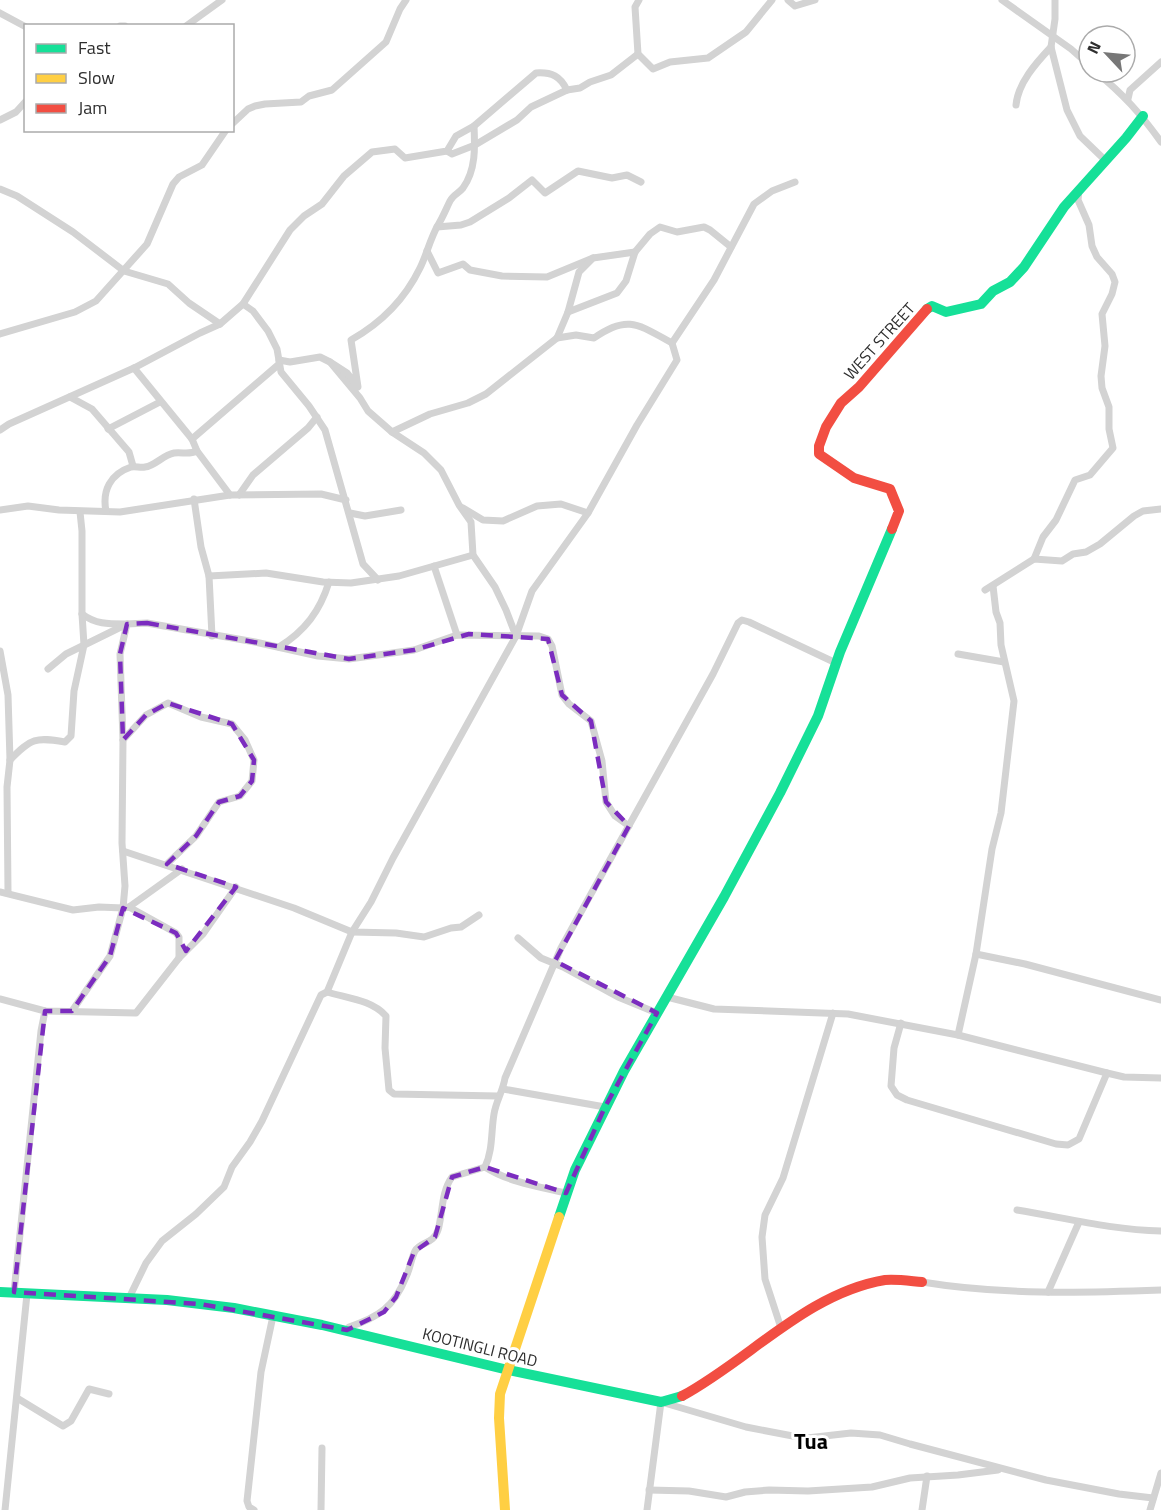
<svg xmlns="http://www.w3.org/2000/svg" width="1161" height="1510" font-family="'Titillium Web',sans-serif">
  <rect width="100%" height="100%" fill="#fff"/>
  <g fill="none" stroke-linecap="round" stroke-linejoin="round">
    <!-- street -->
    <g stroke="#d3d3d3" stroke-width="7">
      <polyline points="639,0 635,7 638,54 653,69 670,62 708,58 746,32 772,0"/>
      <polyline points="788,0 795,6 815,0"/>
      <polyline points="1002,0 1071,49 1089,65"/>
      <polyline points="1055,0 1055,19 1051,47 1067,110 1080,136 1106,161"/>
      <polyline points="0,13 26,27"/>
      <polyline points="120,26 125,26"/>
      <polyline points="186,26 222,0"/>
      <path d="M1096,72c27,22 45,42 65,70"/>
      <polyline points="1128,99 1130,90 1161,62"/>
      <path d="M1016,105c2,-22 20,-42 35,-58"/>
      <polyline points="0,120 16,112 26,101"/>
      <polyline points="232,124 248,109 255,106 265,104 301,102 309,96 332,90 386,42 400,9 406,0"/>
      <polyline points="447,151 452,154 475,145 517,120 531,107 567,90 580,88 590,82 611,75 638,54"/>
      <polyline points="0,189 17,196 73,232 124,271 168,284 189,303 220,324"/>
      <polyline points="437,227 461,225 470,222 509,198 532,180 545,193 578,171 612,178 627,175 641,182"/>
      <polyline points="427,251 438,273 463,264 470,270 502,276 547,277 593,258"/>
      <polyline points="243,304 253,311 268,331 277,349 281,372 309,406 325,430 363,564 378,580"/>
      <polyline points="568,312 579,272 593,258 635,252"/>
      <polyline points="0,334 75,312 96,301 147,244 173,184 179,177 202,165 226,130"/>
      <path d="M557,338l19,-3 18,3c34,-24 45,-13 78,5"/>
      <polyline points="279,360 290,362 320,357 330,362 360,398 368,411 392,432 424,453 441,470 459,505 471,522 473,555 495,587 506,610 516,636"/>
      <path d="M330,362l17,11 11,14 -7,-47c30,-17 54,-41 69,-72 7,-14 10,-29 18,-43 5,-8 8,-16 12,-24 3,-6 9,-8 13,-13 13,-18 12,-41 11,-62l62,-53c16,-1 24,3 31,17"/>
      <polyline points="134,368 192,439 197,451 230,495"/>
      <polyline points="70,397 92,409 129,452 133,466"/>
      <polyline points="108,429 160,402"/>
      <polyline points="0,430 9,424 134,368 200,333 220,324 243,304 290,230 304,216 322,204 344,176 372,152 395,149 405,158 447,151 456,136 474,126"/>
      <polyline points="392,432 430,414 468,403 486,394 557,338 568,312 617,293 626,281 635,252 650,234 660,227 677,232 704,227 710,230 731,247"/>
      <polyline points="192,439 278,365"/>
      <polyline points="239,495 253,475 308,428 317,417"/>
      <polyline points="194,499 201,547 209,576 212,636"/>
      <polyline points="463,508 483,520 503,521 537,506 561,504 588,513"/>
      <polyline points="0,510 28,506 59,510 120,512 230,495 321,494 346,500"/>
      <path d="M106,511c-4,-20 4,-37 25,-44 5,-1 9,1 14,0 10,-1 18,-12 29,-14 9,-1 15,2 23,-2"/>
      <polyline points="350,513 365,516 401,510"/>
      <polyline points="1034,559 1043,537 1056,520 1075,480 1090,475 1113,448 1109,429 1109,407 1102,388 1101,376 1105,346 1102,314 1112,294 1115,282 1112,274 1097,257 1092,246 1089,225 1078,200 1079,190"/>
      <polyline points="434,566 457,635"/>
      <polyline points="209,576 266,573 323,582 351,583 399,576 473,555"/>
      <polyline points="985,590 1034,559 1062,561 1073,554 1086,552 1100,544 1134,516 1143,511 1161,509"/>
      <path d="M82,614c13,10 26,10 43,10"/>
      <path d="M279,647c26,-16 41,-36 50,-65"/>
      <polyline points="0,651 8,695 10,760 7,787 8,892"/>
      <polyline points="958,654 1004,662"/>
      <polyline points="48,669 66,654 127,624"/>
      <polyline points="123,740 146,715 168,703 201,717 232,724 245,740 254,760 252,781 240,796 219,802 196,836 167,864"/>
      <path d="M10,760c21,-22 26,-23 55,-18l6,-6 3,-45 10,-46 -2,-31v-83l-2,-19"/>
      <polyline points="123,851 294,908 352,932 396,933 424,937 451,928 461,927 479,915"/>
      <polyline points="0,892 73,910 99,907 123,908 125,886 122,843 123,740 120,654 127,624 147,623 255,642 318,656 349,659 414,650 457,635 539,636 548,639 552,646 562,695 569,704 591,721 602,761 606,802 615,816 629,826"/>
      <polyline points="129,907 182,869"/>
      <polyline points="518,938 541,958 563,967 618,997 657,1013"/>
      <polyline points="976,954 1025,964 1161,1000"/>
      <path d="M327,992c20,6 45,8 59,24l-1,32 4,42 5,4 104,2"/>
      <polyline points="667,997 714,1009 848,1014 958,1035 1107,1073 1124,1077 1161,1078"/>
      <polyline points="0,999 45,1011 136,1013 179,958 203,934 236,887"/>
      <polyline points="72,1011 110,956 123,908 129,907 176,933 179,937 179,958"/>
      <polyline points="901,1023 894,1048 891,1086 897,1095 907,1100 1056,1144 1068,1145 1079,1139 1107,1073"/>
      <polyline points="958,1035 976,954 992,849 1001,813 1014,701 1001,645 1000,623 996,612 993,586"/>
      <polyline points="503,1089 605,1107"/>
      <path d="M485,1167c23,15 55,20 81,26"/>
      <path d="M1017,1210c49,8 95,20 144,21"/>
      <path d="M922,1282c79,13 159,11 239,8"/>
      <polyline points="14,1292 41,1031 45,1011"/>
      <polyline points="1048,1292 1079,1222"/>
      <polyline points="129,1298 146,1263 162,1241 196,1214 224,1187 232,1167 250,1142 262,1121 321,995 327,992 352,932 371,902 393,858 516,636 532,591 588,513 637,425 677,360 672,343 714,280 754,204 772,191 795,182"/>
      <polyline points="781,1328 765,1279 762,1237 765,1215 783,1178 833,1013"/>
      <path d="M347,1330l2,-3c30,-10 45,-20 57,-50 4,-8 5,-18 9,-26 6,-10 18,-6 23,-21 5,-17 3,-38 14,-53l33,-10c8,-17 6,-36 9,-53 2,-13 9,-23 11,-36l56,-130 152,-274 25,-51 4,-3 7,2 87,41"/>
      <polyline points="17,1398 63,1426 71,1421 89,1389 109,1394"/>
      <polyline points="649,1490 689,1491 726,1497 745,1492 769,1490 808,1491 872,1487 910,1478 958,1475 998,1470"/>
      <polyline points="5,1510 27,1294"/>
      <polyline points="254,1510 249,1507 247,1501 261,1372 273,1316"/>
      <polyline points="321,1510 322,1448"/>
      <polyline points="647,1510 661,1402 746,1427 798,1437 807,1438 851,1433 880,1435 910,1444 1046,1480 1119,1494 1153,1498"/>
      <polyline points="922,1510 927,1476"/>
      <polyline points="1150,1510 1161,1473"/>
    </g>
    <!-- fast -->
    <g stroke="#16e098" stroke-width="10">
      <polyline points="927,309 932,306 946,312 981,304 993,291 1010,282 1024,267 1064,207 1126,138 1143,116"/>
      <polyline points="559,1217 575,1170 624,1071 724,897 780,793 818,716 840,652 892,529"/>
      <polyline points="0,1292 167,1300 234,1308 322,1325 508,1370 661,1402 682,1396"/>
    </g>
    <!-- slow -->
    <polyline stroke="#ffcf43" stroke-width="10" points="505,1510 499,1418 500,1394 559,1217"/>
    <!-- jam -->
    <g stroke="#f24e42" stroke-width="10">
      <polyline points="892,529 899,511 890,489 854,478 819,454 819,446 826,427 841,403 859,387 927,309"/>
      <path d="M682,1396c67,-36 125,-103 203,-116 12,-1 25,1 37,2"/>
    </g>
  </g>
  <!-- marked area -->
  <path fill="none" stroke="#7b2cbf" stroke-width="4.5" stroke-dasharray="12 8" stroke-linejoin="round" d="M147,623l202,36 65,-9 55,-16 79,5 14,56 29,26 15,81 23,24 -74,135 102,52 -52,94 -39,86 -81,-26 -33,10 -17,60 -21,15 -18,45 -12,15 -37,18 -147,-26 -186,-12 31,-281h27l38,-55 13,-48 53,25 10,18 50,-64 -69,-23 29,-28 23,-34 21,-6 12,-15 2,-21 -22,-36 -64,-21 -22,12 -23,25 -3,-86 7,-30z"/>
  <g text-anchor="middle" dominant-baseline="central" stroke-width="6" stroke-linejoin="round" paint-order="stroke">
    <!-- street labels -->
    <g font-size="16" fill="#2e2e2e" stroke="#fff">
      <text transform="translate(879 341) rotate(-48)">WEST STREET</text>
      <text transform="translate(480 1347) rotate(14)">KOOTINGLI ROAD</text>
    </g>
    <!-- district labels -->
    <g font-size="22" font-weight="bold" fill="#000" stroke="#fff">
      <text x="811" y="1441">Tua</text>
    </g>
  </g>
  <!-- legend -->
  <rect x="24" y="24" width="210" height="108" fill="#ffffff" stroke="#ababab" stroke-width="1.5"/>
  <rect x="36" y="44" width="30" height="9" fill="#16e098" stroke="#ababab" stroke-width="1.5"/>
  <text x="78" y="54" font-size="18" fill="#2e2e2e">Fast</text>
  <rect x="36" y="74" width="30" height="9" fill="#ffcf43" stroke="#ababab" stroke-width="1.5"/>
  <text x="78" y="84" font-size="18" fill="#2e2e2e">Slow</text>
  <rect x="36" y="104" width="30" height="9" fill="#f24e42" stroke="#ababab" stroke-width="1.5"/>
  <text x="78" y="114" font-size="18" fill="#2e2e2e">Jam</text>
  <!-- north arrow -->
  <g transform="translate(1107 54) rotate(296)"><circle r="28" fill="#ffffff" stroke="#ababab" stroke-width="1.5"/>
  <path d="M0-4.5L10 22L0 15L-10 22Z" fill="#777777"/>
  <text y="-9" font-size="16" font-weight="bold" text-anchor="middle" fill="#2e2e2e">N</text>
  </g>
</svg>
